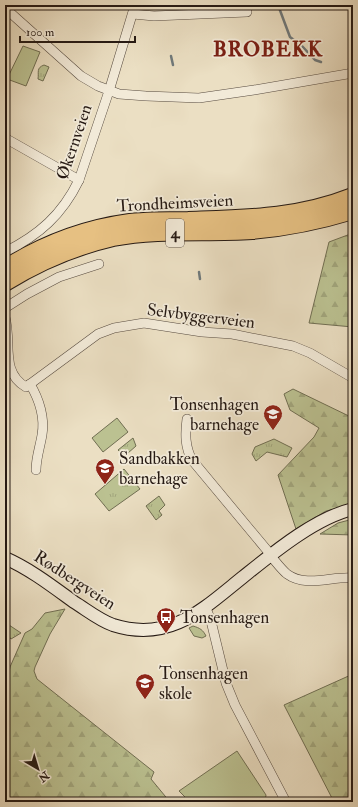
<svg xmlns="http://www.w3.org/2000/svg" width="358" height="807" font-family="'IM FELL Double Pica',serif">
  <defs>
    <pattern id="forest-firs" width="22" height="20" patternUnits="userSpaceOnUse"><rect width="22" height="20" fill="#bbc191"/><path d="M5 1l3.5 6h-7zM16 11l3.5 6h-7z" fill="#a1a57c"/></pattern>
    <pattern id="park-tufts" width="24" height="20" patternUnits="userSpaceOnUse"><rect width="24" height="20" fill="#bbc191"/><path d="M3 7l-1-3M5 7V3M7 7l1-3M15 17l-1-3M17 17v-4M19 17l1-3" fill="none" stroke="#a1a57c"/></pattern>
  </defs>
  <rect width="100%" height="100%" fill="#ebdfc3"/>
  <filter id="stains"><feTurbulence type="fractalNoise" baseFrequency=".005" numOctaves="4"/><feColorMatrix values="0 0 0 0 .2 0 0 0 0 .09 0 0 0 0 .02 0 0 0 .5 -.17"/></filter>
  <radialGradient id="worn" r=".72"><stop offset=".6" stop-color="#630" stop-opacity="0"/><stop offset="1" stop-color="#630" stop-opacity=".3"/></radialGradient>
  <!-- grass -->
  <g fill="#bbc191" stroke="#706e52">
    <polygon points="23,46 40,52 26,86 7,79"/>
    <polygon points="117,418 128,432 103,452 92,438"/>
    <path d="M193,626c7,2 10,4 13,10l-4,2 -8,-2 -5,-8z"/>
    <polygon points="237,751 266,795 265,802 190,802 179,791"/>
  </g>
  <!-- forest -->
  <g fill="url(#forest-firs)" stroke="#706e52">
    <polygon points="353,233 353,327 309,323 329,242"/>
    <polygon points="293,389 353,418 353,505 326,511 296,529 278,475 314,437 319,428 290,410 284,394"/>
    <polygon points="353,519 353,535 320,534 338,523"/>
    <polygon points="65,609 50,634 35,667 34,671 37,679 154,772 151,779 170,802 5,802 5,683 7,682 10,667 25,633 32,629 45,613"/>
    <polygon points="353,674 353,802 334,802 284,705"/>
  </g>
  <!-- park -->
  <g fill="url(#park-tufts)" stroke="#706e52">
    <path d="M44,65l5,2 -6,14 -5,-2c1,-7 -2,-11 6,-14z"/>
    <polygon points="133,438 136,446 128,453 126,450 122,454 118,450"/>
    <polygon points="274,439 292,448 287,457 267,452 256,461 252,454 255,447"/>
    <polygon points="124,469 140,489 109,511 95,494"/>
    <polygon points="159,496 165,505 159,511 162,515 156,520 146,506"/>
    <polygon points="5,623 6,623 21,633 11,639 7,634 5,635"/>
  </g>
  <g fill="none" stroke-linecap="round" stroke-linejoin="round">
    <!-- stream -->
    <g stroke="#6f797b" stroke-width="2.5">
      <polyline points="278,5 290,37 302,46 315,60 321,62"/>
      <polyline points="171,56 173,65"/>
      <polyline points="199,272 200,279"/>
    </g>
    <!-- street casing -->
    <g stroke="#574b40" stroke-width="10">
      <g id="street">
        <polyline points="5,8 81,76 98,86 119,94 146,96 199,98 254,90 353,73"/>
        <polyline points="133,14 154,16 247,12"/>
        <polyline points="5,138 79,180"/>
        <path d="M5,252c34,-17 57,-37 74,-72l30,-89 26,-86"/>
        <polyline points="5,308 27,294 59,277 99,264"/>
        <path d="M5,317c7,26 -5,55 21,70l72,-53 16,-6 30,-5 58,9 30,2 61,12 17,7 43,25"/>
        <path d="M30,384c9,15 15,34 12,51 -2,12 -6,23 -6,35"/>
        <path d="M187,419c-2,15 -2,28 5,41l79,95"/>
        <path d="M270,555c6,7 11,14 17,19 19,14 45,2 66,4"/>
        <polyline points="206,608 211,621 226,683 235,705 286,802"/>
      </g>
    </g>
    <!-- secondary casing -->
    <g stroke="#261a14" stroke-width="14">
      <path id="secondary" d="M5,558c25,11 47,28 69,44 13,8 25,18 39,23 57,18 90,-16 130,-48 30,-24 72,-59 110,-68"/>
    </g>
    <!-- highway casing -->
    <g stroke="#261a14" stroke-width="18">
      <g id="highway">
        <path d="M5,268c38,-24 80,-40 125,-46 19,-2 39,-2 58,-2 59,-2 109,-2 165,-24"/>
        <path d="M5,283c34,-21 69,-36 108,-45 46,-9 93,-4 139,-7 35,-3 68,-10 101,-20"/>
      </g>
    </g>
    <!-- street -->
    <use href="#street" stroke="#f2ead8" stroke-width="9"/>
    <!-- secondary -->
    <use href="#secondary" stroke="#f2ead8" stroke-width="12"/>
    <!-- highway -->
    <use href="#highway" stroke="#e6c082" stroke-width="16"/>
  </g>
  <!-- icons -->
  <defs>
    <g id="school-pin" transform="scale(1)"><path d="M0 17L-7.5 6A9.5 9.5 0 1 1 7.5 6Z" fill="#8f2418" stroke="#f2ead8"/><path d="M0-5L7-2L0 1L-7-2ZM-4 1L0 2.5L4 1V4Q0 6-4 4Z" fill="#fff"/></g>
    <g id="bus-pin" transform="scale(1)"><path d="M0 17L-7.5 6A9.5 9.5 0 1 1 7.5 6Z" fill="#8f2418" stroke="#f2ead8"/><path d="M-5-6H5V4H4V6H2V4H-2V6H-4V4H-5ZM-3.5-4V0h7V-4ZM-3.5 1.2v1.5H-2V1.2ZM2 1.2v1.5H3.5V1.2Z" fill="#fff"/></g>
  </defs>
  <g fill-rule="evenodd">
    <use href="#school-pin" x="273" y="414"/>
    <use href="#school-pin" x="105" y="468"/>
    <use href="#bus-pin" x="166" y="617"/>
    <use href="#school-pin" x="145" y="683"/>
  </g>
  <g text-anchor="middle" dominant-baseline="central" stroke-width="3.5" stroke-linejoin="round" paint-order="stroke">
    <!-- shield labels -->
    <rect fill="#f2ead8" stroke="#63584f" stroke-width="1" x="166" y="219" width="18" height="28" rx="3"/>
    <g font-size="16" font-weight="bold" fill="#261a14">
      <text x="175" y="233">4</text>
    </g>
    <!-- street labels -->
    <g font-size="17" fill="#261a14" stroke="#f2ead8">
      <text transform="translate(74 142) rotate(-71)">Økernveien</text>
      <text transform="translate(175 203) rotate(-3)">Trondheimsveien</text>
      <text transform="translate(201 316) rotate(7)">Selvbyggerveien</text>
      <text transform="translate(75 580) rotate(33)">Rødbergveien</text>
    </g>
    <!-- poi labels -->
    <g font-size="17" fill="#261a14" stroke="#f2ead8" text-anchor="start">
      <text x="259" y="404" text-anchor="end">Tonsenhagen<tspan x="259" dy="20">barnehage</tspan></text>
      <text x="119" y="458">Sandbakken<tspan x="119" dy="20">barnehage</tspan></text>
      <text x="180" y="617">Tonsenhagen</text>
      <text x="159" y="673">Tonsenhagen<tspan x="159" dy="20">skole</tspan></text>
    </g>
    <!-- district labels -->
    <g font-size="21" font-weight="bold" letter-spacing="1" fill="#7a1f14" stroke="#f2ead8">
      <text x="268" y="49">BROBEKK</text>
    </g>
  </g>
  <!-- margin -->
  <rect width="358" height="807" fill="none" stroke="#ebdfc3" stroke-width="20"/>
  <rect x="6" y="6" width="346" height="795" fill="none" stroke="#261a14" stroke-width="2"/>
  <rect x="10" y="10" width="338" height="787" fill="none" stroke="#261a14"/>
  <!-- north arrow -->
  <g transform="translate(38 769) rotate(142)" stroke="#f2ead8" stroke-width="3" paint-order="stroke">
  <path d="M0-3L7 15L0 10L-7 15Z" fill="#261a14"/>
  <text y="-6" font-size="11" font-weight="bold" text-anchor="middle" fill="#261a14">N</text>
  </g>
  <!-- scale -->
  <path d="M20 36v6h115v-6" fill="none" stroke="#261a14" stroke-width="2"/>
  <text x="26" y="36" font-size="12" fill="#261a14" stroke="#f2ead8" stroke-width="3" paint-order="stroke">100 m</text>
  <rect width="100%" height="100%" filter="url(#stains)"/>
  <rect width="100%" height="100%" fill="url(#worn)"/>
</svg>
